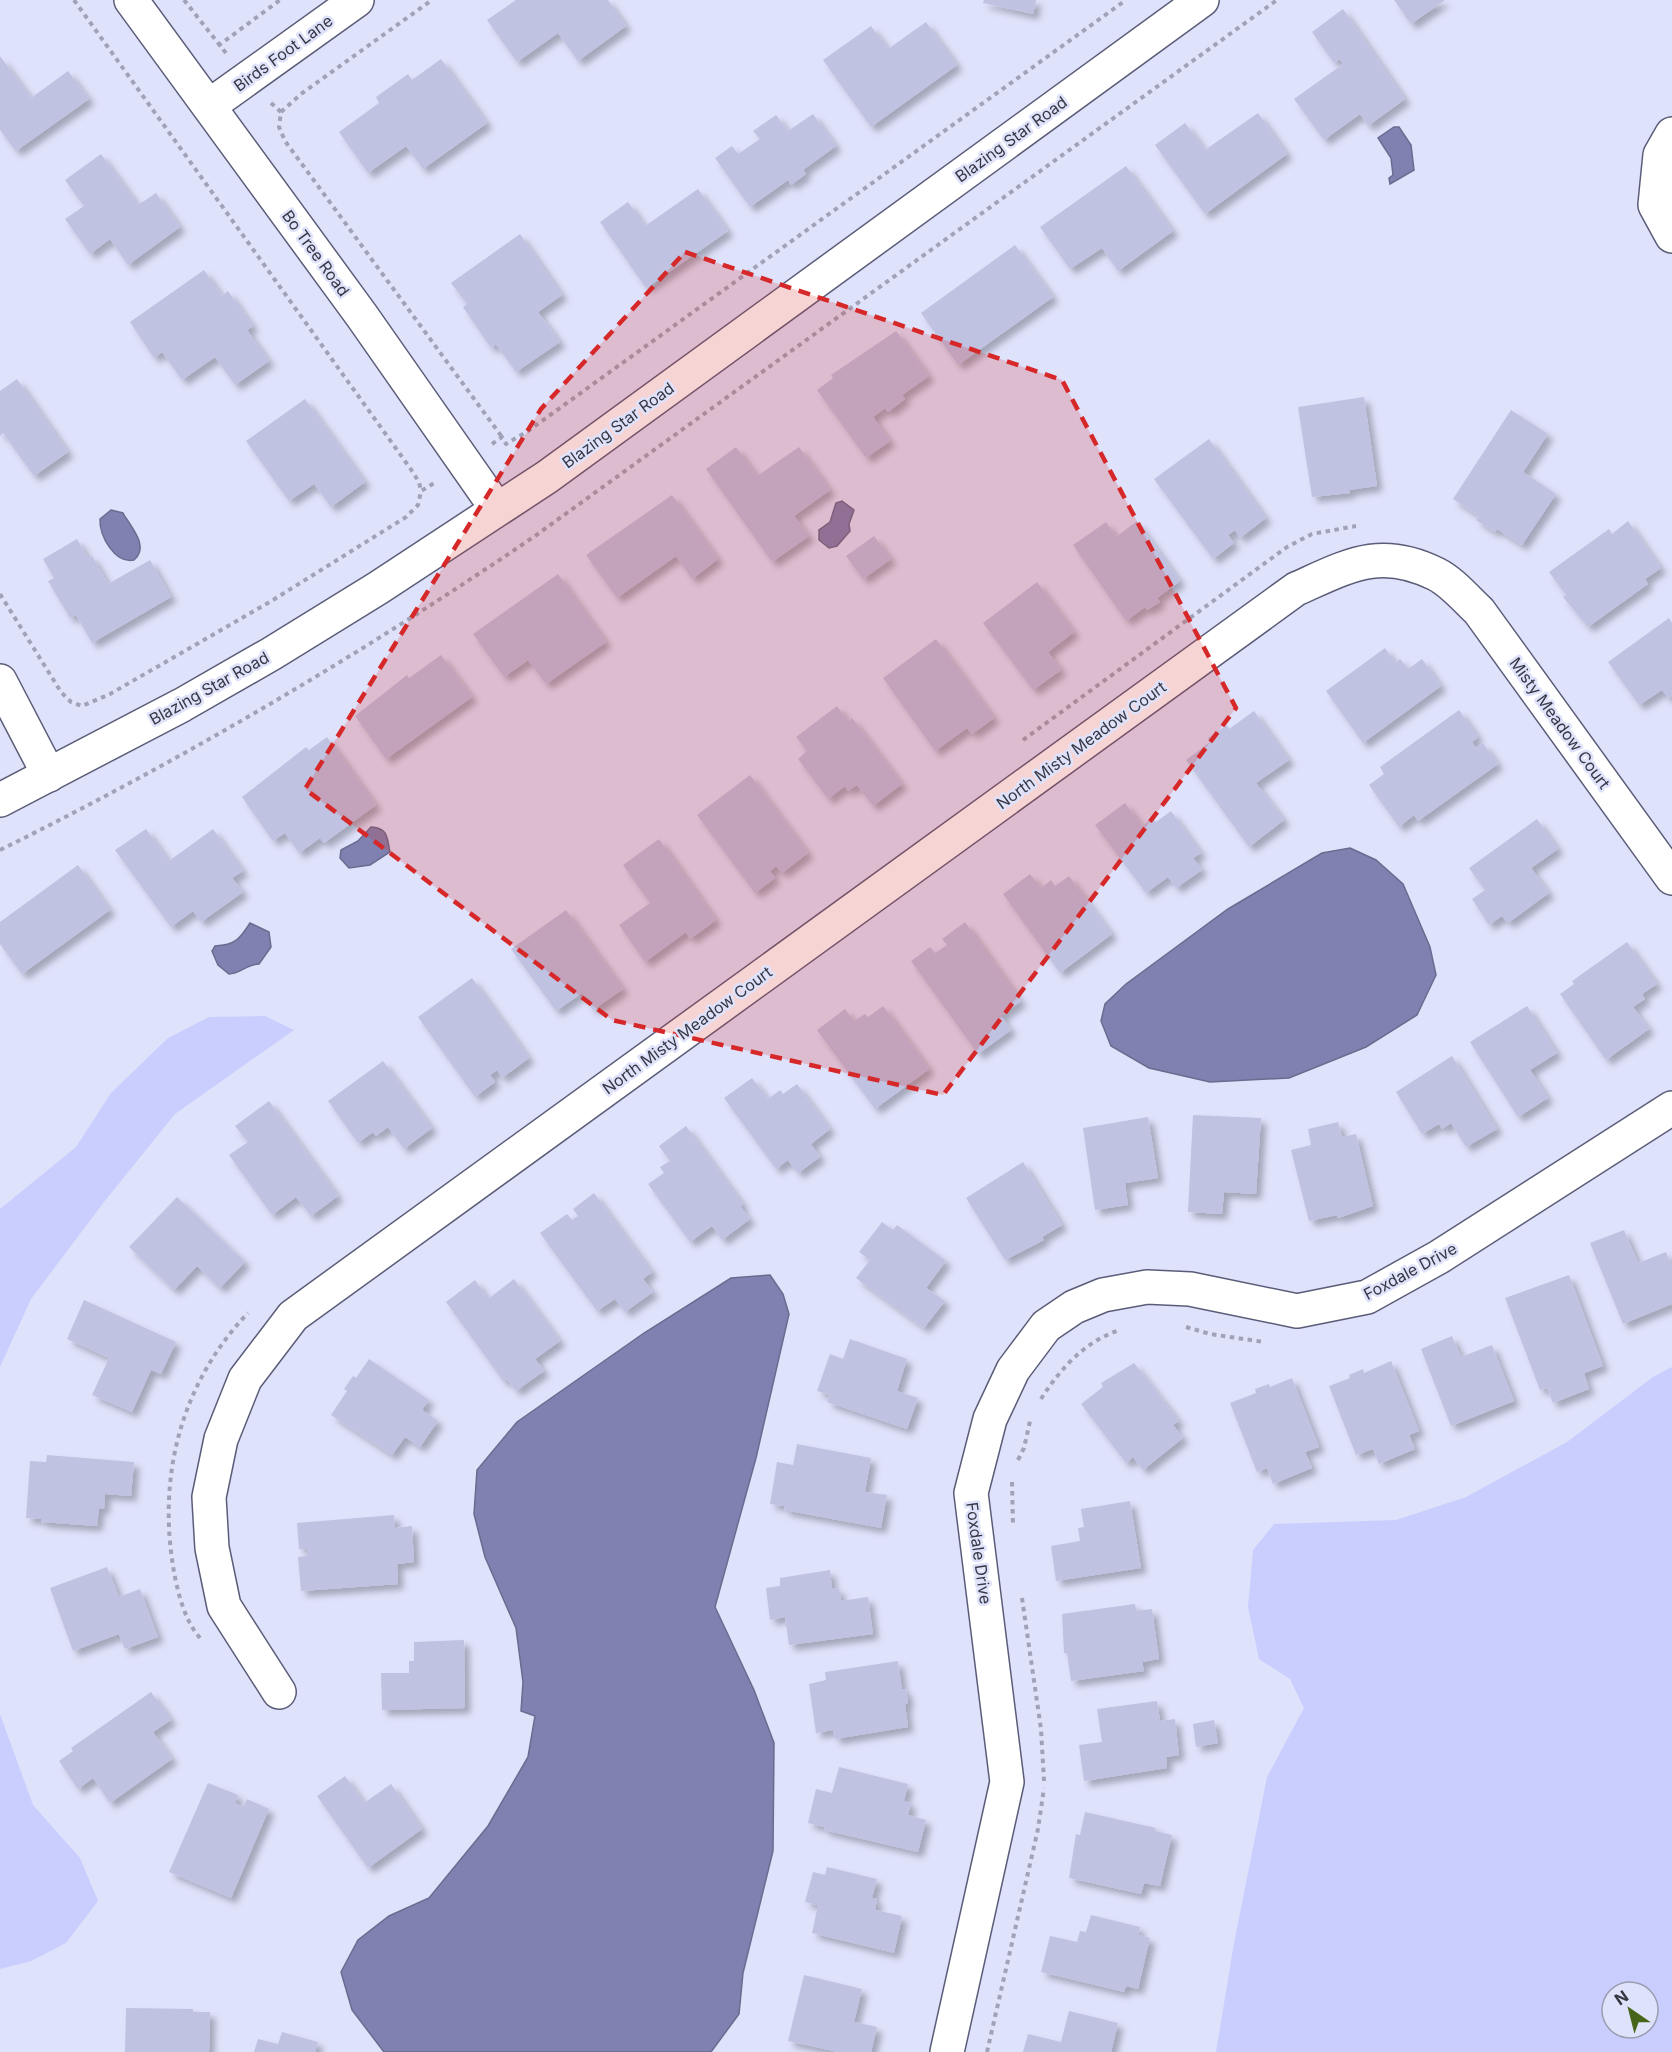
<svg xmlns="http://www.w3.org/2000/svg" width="1672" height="2052" font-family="Inter,sans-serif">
  <defs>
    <filter id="shadow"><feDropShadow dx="5.5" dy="5.5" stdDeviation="3" flood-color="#0004"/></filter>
  </defs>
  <rect width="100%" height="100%" fill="#dfe2fb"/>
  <!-- green -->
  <g fill="#cacefe" fill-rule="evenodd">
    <polygon points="265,1016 294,1030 175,1114 104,1202 31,1299 0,1367 0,1209 76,1147 111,1093 168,1038 209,1017"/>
    <path d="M1672,1367v685h-456l18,-109 33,-166 37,-69 -14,-29 -31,-20 -11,-52 5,-57 21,-26 122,-4 70,-23 101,-55 86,-65zM1612,1992h36v36h-36z"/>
    <polygon points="0,1714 33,1805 80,1858 98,1901 66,1943 31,1961 0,1969"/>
  </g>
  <!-- water -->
  <g fill="#7f82b0" stroke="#696c8f" stroke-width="1.5">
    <polygon points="1394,127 1399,127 1411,145 1414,170 1390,184 1389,178 1393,175 1391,158 1378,138"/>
    <polygon points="842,501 854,510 849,524 850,531 837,546 829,548 819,540 819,530 830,522 836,503"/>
    <path d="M111,510l12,3c8,14 27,34 11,47 -19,4 -35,-24 -34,-41z"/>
    <path d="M371,827c18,1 16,12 19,25l-20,13 -21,3 -9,-10 1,-8 17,-9z"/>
    <polygon points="1350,848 1376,860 1403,884 1430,947 1436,975 1417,1015 1366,1047 1289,1078 1210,1082 1149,1068 1111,1046 1101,1021 1105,1004 1126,984 1228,909 1322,853"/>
    <path d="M250,923l19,9 2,15 -12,17c-12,0 -19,10 -30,10l-11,-9 -6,-14 3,-5c20,-1 25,-7 35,-23z"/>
    <polygon points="770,1275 783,1294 789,1314 756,1458 715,1607 754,1690 774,1743 773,1851 743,1973 739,2014 711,2052 384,2052 352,2010 341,1972 358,1940 389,1916 429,1898 488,1826 528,1757 535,1716 521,1711 523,1682 516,1628 485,1557 474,1514 477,1470 517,1422 644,1333 731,1278"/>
  </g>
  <!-- building -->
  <g fill="#bfc2e1" filter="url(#shadow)">
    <polygon points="516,0 608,0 626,26 578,61 558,33 517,62 487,20"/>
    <polygon points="984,0 1036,0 1033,14 983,3"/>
    <polygon points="1394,0 1445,0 1411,24"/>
    <polygon points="1343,9 1405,99 1368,126 1360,114 1324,140 1294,99 1343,64 1340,59 1334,63 1312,32"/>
    <polygon points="926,22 957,65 871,127 823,60 871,26 888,49"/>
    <polygon points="0,56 31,98 68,71 89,99 16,151 0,130"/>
    <polygon points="441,59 487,123 423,169 406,146 368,173 339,132 379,103 376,97 408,74 412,80"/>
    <polygon points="1258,113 1287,154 1205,214 1155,145 1185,123 1205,150"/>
    <polygon points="813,114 836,146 803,170 806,174 791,185 788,180 750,207 715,158 732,146 738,154 760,139 753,131 776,115 788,131"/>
    <polygon points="101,154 138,205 156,193 180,227 128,265 110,239 90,254 65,219 84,206 65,180"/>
    <polygon points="1126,166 1173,231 1118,271 1102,248 1070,269 1040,227"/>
    <polygon points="698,189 728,231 646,288 600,222 628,202 645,226"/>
    <polygon points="520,234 562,295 538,312 560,342 516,372 496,344 491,348 463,307 467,304 451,283"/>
    <polygon points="1015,245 1053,297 958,365 921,313"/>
    <polygon points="204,270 222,296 228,291 253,326 247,330 269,361 235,385 215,357 182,380 162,352 154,358 130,322"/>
    <polygon points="896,331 929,376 902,395 905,399 888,412 885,408 873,417 890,441 866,458 817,390 833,378 831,375"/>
    <polygon points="17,379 68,452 34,476 3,433 0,436 0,391"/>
    <polygon points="1364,397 1377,486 1349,490 1350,493 1312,497 1298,407"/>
    <polygon points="305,399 365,482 331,507 314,484 289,501 246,441"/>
    <polygon points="1511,410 1548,434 1523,472 1556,494 1522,545 1497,529 1495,532 1476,520 1479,516 1453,499"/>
    <polygon points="1209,439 1266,518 1240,538 1235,530 1228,535 1234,543 1213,559 1154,479"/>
    <polygon points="736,447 757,476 799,447 830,490 794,516 809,536 772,562 706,469"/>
    <polygon points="672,495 718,559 692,579 676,556 617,598 586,555"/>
    <polygon points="1137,521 1180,581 1157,598 1160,602 1147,610 1145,607 1126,621 1073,545 1106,522 1116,537"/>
    <polygon points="1628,521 1661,568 1645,579 1648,584 1588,627 1563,597 1566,595 1549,572 1609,529 1612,534"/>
    <polygon points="874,536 891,559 863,579 846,556"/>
    <polygon points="77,539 88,558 92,556 108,584 150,560 171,597 92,643 76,615 70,618 48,581 54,578 43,559"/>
    <polygon points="558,574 606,642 546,684 528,660 504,677 473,634"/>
    <polygon points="1037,582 1074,632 1048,652 1061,670 1033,690 983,623"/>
    <polygon points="1669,618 1672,623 1672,696 1669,699 1662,690 1639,705 1608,662"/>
    <polygon points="936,639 994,718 972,734 967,728 935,751 883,678"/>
    <polygon points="1385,648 1395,663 1400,659 1408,669 1422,659 1441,686 1363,743 1326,691"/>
    <polygon points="441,655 472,697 386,759 355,716 407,675 409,678"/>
    <polygon points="837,706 848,721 852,718 902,784 873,806 857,785 848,791 845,786 828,799 798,759 807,751 796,737"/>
    <polygon points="1459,710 1478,737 1472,742 1476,748 1483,743 1498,764 1418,821 1414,815 1399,827 1369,785 1384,774 1380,767"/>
    <polygon points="1254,711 1289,760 1256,783 1284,820 1249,847 1186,760 1210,742 1208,738 1227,725 1229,729"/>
    <polygon points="327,737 376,805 324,843 320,838 299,853 285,833 273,841 242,797 306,747 309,750"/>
    <polygon points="750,775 808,853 782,873 776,866 770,871 775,878 755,893 697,815"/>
    <polygon points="1125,803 1142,826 1153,818 1156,822 1171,811 1201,853 1193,858 1202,870 1176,888 1168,877 1146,893 1095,825"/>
    <polygon points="1537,819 1558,849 1531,868 1549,893 1508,923 1502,916 1489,925 1472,899 1485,890 1469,868"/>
    <polygon points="146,829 169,861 213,829 243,871 232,878 243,892 201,922 193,911 171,927 115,850"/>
    <polygon points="659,839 716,920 690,939 686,932 645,962 619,925 650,903 623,865"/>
    <polygon points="78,865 110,910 22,974 0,944 0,922"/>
    <polygon points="1030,874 1041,888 1051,880 1055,886 1069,876 1112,934 1060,973 1003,894"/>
    <polygon points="566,910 623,989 593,1010 582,993 556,1011 511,949"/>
    <polygon points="965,922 1021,1001 1001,1016 1011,1030 978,1054 911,961 930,947 935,953 947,945 942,939"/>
    <polygon points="1627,942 1657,984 1642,994 1645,999 1633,1007 1649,1029 1606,1060 1560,994 1574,984 1572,981"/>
    <polygon points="472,978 529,1058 502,1078 497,1070 490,1075 495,1082 475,1097 418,1017"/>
    <polygon points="883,1006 929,1069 875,1109 817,1030 845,1009 854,1021 865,1014 868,1017"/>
    <polygon points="1527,1006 1557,1053 1530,1070 1548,1098 1518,1117 1470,1042"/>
    <polygon points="1452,1056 1497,1129 1466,1147 1451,1123 1442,1129 1439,1124 1422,1134 1396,1092"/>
    <polygon points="383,1061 432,1128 404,1149 388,1127 376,1136 373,1132 358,1143 328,1101"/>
    <polygon points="752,1078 768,1099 780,1090 783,1094 797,1084 830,1129 811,1144 820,1157 798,1173 788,1160 776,1169 724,1098"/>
    <polygon points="269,1101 338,1196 311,1216 296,1197 272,1215 229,1155 248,1142 235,1126"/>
    <polygon points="1193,1115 1261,1118 1256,1194 1224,1192 1222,1214 1188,1212"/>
    <polygon points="1148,1117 1158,1178 1125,1183 1128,1205 1095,1210 1083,1128"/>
    <polygon points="1338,1122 1342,1137 1356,1134 1373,1206 1338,1218 1337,1215 1309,1221 1291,1150 1311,1145 1308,1129"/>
    <polygon points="686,1126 743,1204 740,1206 750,1219 722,1240 712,1226 690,1242 648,1184 664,1173 660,1167 670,1161 659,1146"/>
    <polygon points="1023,1162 1062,1225 1042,1237 1044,1240 1005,1260 966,1198"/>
    <polygon points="594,1193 652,1272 643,1279 653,1292 625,1312 615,1299 597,1311 540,1233 567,1214 572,1220 578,1216 573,1209"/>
    <polygon points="177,1197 245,1262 220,1288 197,1266 174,1290 129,1247"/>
    <polygon points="882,1222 893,1230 897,1225 946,1261 926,1288 945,1301 924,1328 856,1278 870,1260 859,1252"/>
    <polygon points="1624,1230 1638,1263 1666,1252 1672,1266 1672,1304 1623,1324 1590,1243"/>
    <polygon points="1569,1275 1603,1366 1584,1373 1589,1389 1553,1403 1547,1388 1540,1390 1505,1298"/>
    <polygon points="514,1279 560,1341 535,1359 544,1371 516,1391 507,1379 504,1382 446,1302 475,1280 488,1299"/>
    <polygon points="84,1300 176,1342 161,1374 151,1370 132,1412 92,1395 109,1358 67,1339"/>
    <polygon points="1452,1336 1461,1357 1492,1345 1514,1401 1451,1426 1421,1349"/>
    <polygon points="850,1339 907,1359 897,1391 918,1398 907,1429 827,1402 830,1395 817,1391 830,1354 843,1359"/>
    <polygon points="369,1359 429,1400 422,1410 438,1421 420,1447 405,1437 392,1455 331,1415 347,1391 344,1389 353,1376 356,1378"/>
    <polygon points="1391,1361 1419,1431 1409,1435 1415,1449 1379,1464 1373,1449 1356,1455 1329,1386 1350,1378 1349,1375 1363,1369 1364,1373"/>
    <polygon points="1134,1363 1179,1421 1173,1425 1183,1438 1143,1470 1133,1457 1126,1463 1081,1404 1103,1387 1101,1383"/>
    <polygon points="1292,1378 1319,1447 1305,1452 1312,1468 1273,1484 1267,1468 1257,1472 1230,1403 1256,1393 1255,1389 1269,1384 1270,1387"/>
    <polygon points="797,1444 871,1458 865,1492 887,1495 881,1528 784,1510 785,1506 770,1504 777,1462 793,1465"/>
    <polygon points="47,1455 134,1462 131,1496 105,1494 104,1509 99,1508 97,1526 41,1522 41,1519 26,1518 30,1461 46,1462"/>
    <polygon points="1130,1501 1141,1568 1056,1581 1051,1546 1080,1541 1078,1528 1084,1527 1081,1509"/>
    <polygon points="394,1515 395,1528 412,1526 414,1562 397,1564 398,1584 301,1591 298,1557 307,1556 307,1549 299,1549 297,1523"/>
    <polygon points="107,1567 119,1597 140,1589 158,1637 125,1649 119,1634 73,1651 50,1588"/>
    <polygon points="830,1570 832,1589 839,1588 841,1601 868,1597 873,1634 789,1645 785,1617 770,1620 766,1588 780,1586 780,1578"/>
    <polygon points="1135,1604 1136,1611 1152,1609 1159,1659 1142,1662 1144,1671 1071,1681 1067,1653 1064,1653 1062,1614"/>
    <polygon points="464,1640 465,1708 382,1710 381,1673 409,1673 409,1661 414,1661 414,1642"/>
    <polygon points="898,1661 902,1690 906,1689 908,1704 905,1704 908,1727 835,1739 833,1730 816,1733 809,1684 826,1680 825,1672"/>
    <polygon points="151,1692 171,1720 153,1732 172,1759 110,1803 93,1778 78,1789 59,1761 73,1751 71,1748"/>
    <polygon points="1157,1701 1160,1721 1175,1719 1179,1755 1166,1757 1167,1768 1084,1781 1079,1745 1102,1742 1097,1709"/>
    <polygon points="1214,1720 1218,1743 1196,1747 1193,1724"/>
    <polygon points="839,1767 908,1784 904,1801 911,1803 908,1815 926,1820 918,1852 824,1830 825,1827 808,1823 816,1789 832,1793"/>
    <polygon points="345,1776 364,1803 391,1784 422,1829 368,1868 317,1796"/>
    <polygon points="208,1783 238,1795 235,1803 243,1807 247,1799 269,1809 231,1898 169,1872"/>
    <polygon points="1085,1812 1156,1828 1155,1831 1172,1835 1160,1886 1144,1883 1141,1894 1069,1878 1076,1834 1080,1835"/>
    <polygon points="827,1867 877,1879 872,1898 877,1899 875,1910 902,1916 894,1953 812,1933 818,1905 805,1902 813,1872 825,1875"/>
    <polygon points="1091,1915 1140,1927 1138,1935 1150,1938 1138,1989 1126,1986 1124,1992 1041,1972 1050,1936 1077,1942 1080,1931 1086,1932"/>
    <polygon points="804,1975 862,1989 854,2022 877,2027 871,2052 838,2052 788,2041"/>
    <polygon points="126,2008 193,2009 193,2012 210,2012 209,2052 125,2052"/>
    <polygon points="1069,2011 1118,2023 1111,2052 1023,2052 1028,2034 1061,2042"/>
    <polygon points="282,2032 318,2042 315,2052 254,2052 258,2039 278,2044"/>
  </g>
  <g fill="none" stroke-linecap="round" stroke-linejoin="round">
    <!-- minor casing -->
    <g stroke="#5b5d78" stroke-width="36">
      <g id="minor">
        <polyline points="131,0 362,316 497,509"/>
        <polyline points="209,106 357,0"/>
        <polyline points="1672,134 1660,155 1655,205 1672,236"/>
        <polyline points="0,681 49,775"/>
        <polyline points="0,800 182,705 271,654 378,588 547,477 1202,0"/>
        <path d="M279,1692l-55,-86 -12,-58 -3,-51 12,-58 24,-60 48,-63 1003,-727c52,-23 84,-43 140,-15 16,8 30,25 43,37l193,267"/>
        <polyline points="947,2052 1007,1782 971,1493 990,1419 1013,1370 1046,1326 1074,1307 1103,1295 1147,1287 1190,1289 1297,1311 1367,1297 1439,1257 1672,1108"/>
      </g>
    </g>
    <!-- path -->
    <g stroke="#a0a3b7" stroke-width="4" stroke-dasharray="4.5 4.5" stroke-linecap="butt">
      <polyline points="74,0 410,468 419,482 421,491"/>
      <polyline points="184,0 226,53"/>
      <polyline points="218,46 280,0"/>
      <polyline points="271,103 281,112 279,127 285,141 502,437"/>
      <polyline points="281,112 301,94 432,0"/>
      <polyline points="492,444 502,437 506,444 528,431 1126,0"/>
      <polyline points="0,594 61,692 71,702 82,706 110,694 273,600 406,517 418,505 421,491 436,482"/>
      <polyline points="1023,740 1287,547 1312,534 1356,526"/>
      <path d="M0,850c186,-92 363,-197 535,-314l742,-536"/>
      <polyline points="1186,1327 1210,1334 1264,1342"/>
      <path d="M1041,1399c19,-30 44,-58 79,-69"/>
      <polyline points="1018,1460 1024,1448 1030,1421"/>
      <polyline points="1012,1482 1013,1525"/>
      <polyline points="1022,1598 1041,1729 1044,1781"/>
      <path d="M200,1638c-16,-18 -23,-48 -27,-72 -15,-93 9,-184 75,-253"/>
      <polyline points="987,2052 1038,1829 1044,1788"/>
    </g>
    <!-- minor -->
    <use href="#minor" stroke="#fff" stroke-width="33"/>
  </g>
  <!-- marked area -->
  <path fill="#d62828" fill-opacity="0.2" stroke="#d62828" stroke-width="4.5" stroke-dasharray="12 8" stroke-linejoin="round" d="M685,252l377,128 174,328 -293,387 -331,-75 -307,-231 236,-380z"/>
  <g text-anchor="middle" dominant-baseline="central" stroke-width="5" stroke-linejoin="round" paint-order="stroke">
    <!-- street labels -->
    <g font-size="16" fill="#363743" stroke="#dfe2fb">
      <text transform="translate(283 53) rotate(-36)">Birds Foot Lane</text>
      <text transform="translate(1011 139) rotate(-36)">Blazing Star Road</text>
      <text transform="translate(316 253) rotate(54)">Bo Tree Road</text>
      <text transform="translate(618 425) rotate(-36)">Blazing Star Road</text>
      <text transform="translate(209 688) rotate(-29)">Blazing Star Road</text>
      <text transform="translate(1560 723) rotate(54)">Misty Meadow Court</text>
      <text transform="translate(1081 745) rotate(-36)">North Misty Meadow Court</text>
      <text transform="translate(687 1030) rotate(-36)">North Misty Meadow Court</text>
      <text transform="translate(1410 1271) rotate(-28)">Foxdale Drive</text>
      <text transform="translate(979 1553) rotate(82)">Foxdale Drive</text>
    </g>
  </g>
  <!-- north arrow -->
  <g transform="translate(1630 2010) rotate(325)"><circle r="28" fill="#dfe2fb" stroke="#9b9eb1" stroke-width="1.5"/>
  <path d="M0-4.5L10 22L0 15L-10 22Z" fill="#476519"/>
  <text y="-9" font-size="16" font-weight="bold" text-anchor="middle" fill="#363743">N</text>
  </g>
</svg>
